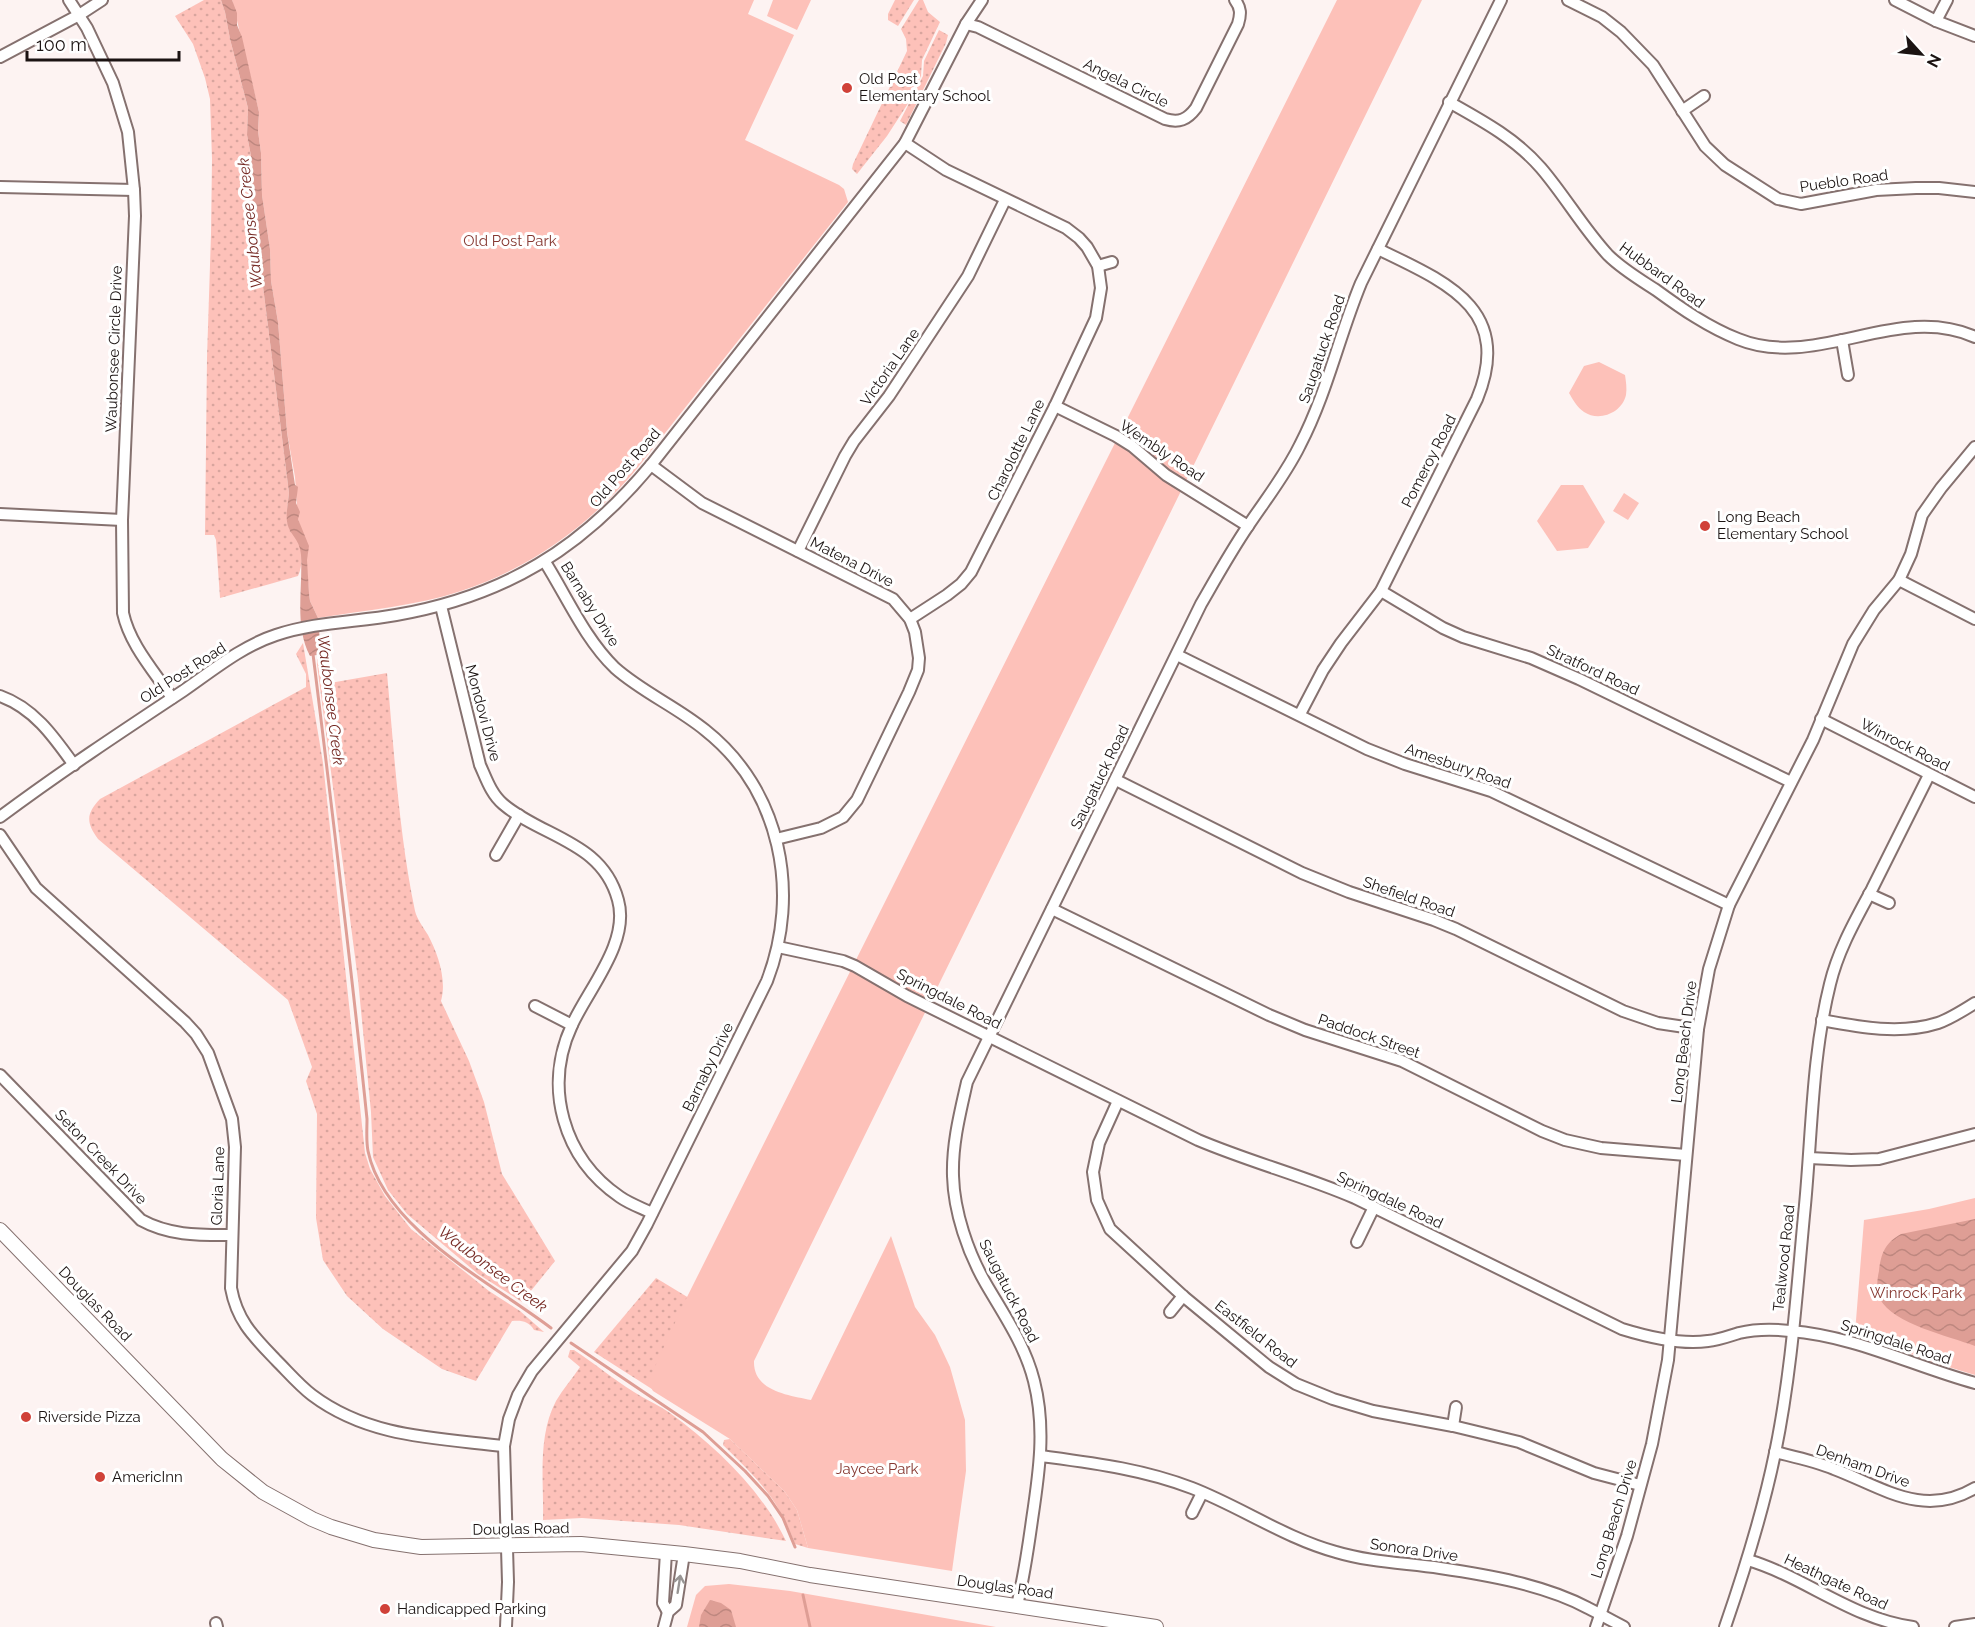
<svg xmlns="http://www.w3.org/2000/svg" width="1975" height="1627" font-family="Raleway,sans-serif">
  <defs>
    <pattern id="grass-dots" width="8" height="8" patternUnits="userSpaceOnUse" patternTransform="scale(1.5)"><rect width="8" height="8" fill="#fdc1b9"/><path d="M2 2h.1M6 6h.1" fill="none" stroke="#d8a59e" stroke-width="1.8" stroke-linecap="round"/></pattern>
    <pattern id="water-waves" width="16" height="10" patternUnits="userSpaceOnUse" patternTransform="scale(1.5)"><rect width="16" height="10" fill="#de9e95"/><path d="M0 5q4-4 8 0t8 0" fill="none" stroke="#be877f"/></pattern>
  </defs>
  <rect width="100%" height="100%" fill="#fdf3f2"/>
  <!-- grass -->
  <g fill="url(#grass-dots)">
    <path d="M204,0h17l4,12 5,27 18,69 -1,27 4,21 -1,27 39,310c-1,10 -4,25 0,34 1,4 6,7 8,11 6,11 6,27 1,38l-78,22 -4,-58 -2,-5h-9l2,-177 4,-124 1,-75 -2,-60 -5,-21 -12,-34 -18,-28z"/>
    <polygon points="895,0 914,0 898,26 888,20 888,14"/>
    <polygon points="919,0 923,0 928,12 940,22 922,60 921,76 907,105 887,136 857,174 852,169 853,164 907,51 906,39 901,29"/>
    <polygon points="939,30 948,35 946,43 906,125 900,121 923,76 924,61"/>
    <path d="M320,642l9,5 -3,25 1,9 3,2 57,-10c7,78 12,161 28,238 2,8 8,16 13,24 10,19 19,45 13,66l28,60 15,41 18,72 53,87 -33,41 -44,-28 -71,-60 -19,-24 -15,-33 -2,-45 -13,-132 -41,-316z"/>
    <path d="M303,643l20,120 42,390 5,16 15,27 26,33 78,62 31,20 24,21 -10,-2c-5,-9 -13,-10 -22,-9l-36,60 -34,-12 -59,-40 -36,-33 -24,-36 -7,-42 1,-104 -11,-33 6,-14 -24,-67 -190,-161c-12,-17 -12,-25 2,-40l206,-112v-13l-10,-20z"/>
    <polygon points="656,1278 689,1298 680,1407 594,1352"/>
    <path d="M570,1350h4c20,13 39,29 60,42 12,8 25,13 36,21 46,34 91,76 116,128l-107,-16 -97,-7 -39,2c1,-39 -6,-83 13,-119 7,-12 16,-22 24,-34l-12,-10z"/>
    <path d="M730,1439l55,53 12,18 11,38 -13,-4c-18,-48 -37,-64 -72,-99l1,-5z"/>
  </g>
  <!-- park -->
  <g fill="#fdc1b9">
    <path d="M232,0h522l-6,14 46,21 -49,105 94,45 5,4 4,13 -213,269c-47,55 -104,97 -174,120 -45,15 -96,19 -143,27l-8,-17 -1,-8 -3,-33 2,-9 -10,-32 -3,-42 -8,-45 -9,-110 -7,-41 -1,-32 -8,-54 -1,-42 -3,-22 1,-19z"/>
    <polygon points="773,0 811,0 797,30 767,16"/>
    <path d="M1337,0h85l-668,1361c-1,30 34,34 57,39l80,-164 24,71 20,28 15,32 15,53 1,51 -14,100 -144,-23 -11,-38 -12,-18 -55,-53 -77,-48 -5,-9 35,-77z"/>
    <path d="M1599,362l26,13c1,7 2,13 1,20 -4,18 -27,27 -42,17 -7,-5 -11,-12 -15,-19l15,-27z"/>
    <polygon points="1561,485 1583,485 1605,522 1588,548 1557,551 1537,521"/>
    <polygon points="1624,493 1639,503 1628,520 1613,511"/>
    <polygon points="1975,1198 1975,1375 1929,1361 1855,1333 1864,1220 1929,1209"/>
    <polygon points="729,1584 790,1591 996,1627 687,1627 696,1595 705,1586"/>
  </g>
  <!-- water -->
  <g fill="url(#water-waves)">
    <path d="M221,0h11l5,13v12l5,12 17,75 -1,19 3,22 1,42 8,54 1,32 7,41 9,110 8,53 3,2 -2,16 4,9 -2,7 11,27 -2,14 2,33 1,8 8,17 2,24 -3,13 -7,1c-16,-31 -7,-67 -9,-101 -1,-15 -9,-18 -13,-29 -3,-9 0,-23 1,-33l-39,-310 1,-27 -4,-21 1,-27 -18,-69 -5,-27z"/>
    <path d="M1975,1219v127c-26,-10 -82,-22 -95,-47 -4,-7 -3,-20 -1,-28 2,-18 6,-28 22,-37z"/>
    <polygon points="710,1600 721,1603 731,1610 736,1627 699,1627 701,1615"/>
  </g>
  <g fill="none" stroke-linecap="round" stroke-linejoin="round">
    <!-- stream -->
    <g stroke="#de9e95" stroke-width="3">
      <path d="M313,654c19,155 38,309 54,465 0,10 -1,22 1,32 16,78 124,132 183,177"/>
      <polyline points="571,1343 703,1432 745,1471 768,1496 783,1518 795,1547"/>
      <polyline points="803,1595 810,1627"/>
    </g>
    <!-- minor casing -->
    <g stroke="#85716f" stroke-width="14">
      <g id="minor">
        <path d="M69,0l18,28 26,55 15,49 6,58 1,26 -13,304 1,93c7,32 31,58 49,85"/>
        <polyline points="1568,0 1602,17 1621,32 1653,65 1705,146 1725,165 1778,199 1801,204 1876,190 1916,188 1939,188 1975,192"/>
        <polyline points="1895,0 1936,21 1975,36"/>
        <polyline points="1936,21 1947,0"/>
        <path d="M966,24l12,3 187,92c14,4 22,1 31,-11l42,-84c3,-10 3,-16 -3,-24"/>
        <polyline points="0,57 79,15 102,0"/>
        <path d="M1449,102c34,19 67,37 92,66 24,28 42,60 67,87 14,14 31,24 48,35 26,19 52,37 82,49 78,32 159,-37 237,-2"/>
        <polyline points="1682,111 1704,96"/>
        <polyline points="905,143 946,170 1066,228 1079,238 1087,247 1098,266 1101,288 1096,318 1055,406 971,572 961,584 947,595 910,619"/>
        <polyline points="0,187 134,190"/>
        <polyline points="1098,266 1112,262"/>
        <polyline points="1842,340 1848,375"/>
        <polyline points="1055,406 1116,436 1132,446 1166,475 1248,526"/>
        <polyline points="651,465 702,503 893,599 910,619 915,632 919,658 918,670 909,692 873,767 857,800 843,817 821,828 776,839"/>
        <polyline points="0,514 122,520"/>
        <polyline points="798,551 845,456 854,441 889,396 968,276 1005,200"/>
        <polyline points="1899,580 1975,619"/>
        <polyline points="1381,591 1443,628 1463,637 1531,658 1579,679 1791,782"/>
        <path d="M441,606l39,159c6,13 11,29 23,39 40,34 99,37 115,96 12,42 -29,88 -46,125 -29,62 -9,133 48,172 10,7 22,11 32,16"/>
        <polyline points="1177,655 1367,749 1405,764 1491,791 1729,905"/>
        <path d="M0,696c34,12 54,41 74,69"/>
        <path d="M1300,714l23,-44 18,-27 40,-52 96,-192c37,-90 -31,-117 -99,-150"/>
        <polyline points="1821,719 1975,797"/>
        <polyline points="1116,780 1302,873 1349,892 1434,920 1456,929 1623,1011 1658,1023 1698,1029"/>
        <path d="M0,817c59,-44 121,-85 183,-126 29,-20 59,-45 93,-56 38,-13 81,-13 120,-20 109,-19 185,-66 255,-150l254,-322 61,-119 16,-24"/>
        <path d="M0,835l36,53 149,134 11,12 12,19 24,66 3,28 -4,141c6,33 23,49 45,72 12,12 23,25 36,35 57,43 125,43 192,51"/>
        <polyline points="496,855 519,815"/>
        <polyline points="1869,894 1889,903"/>
        <polyline points="1052,909 1269,1015 1305,1030 1402,1061 1542,1131 1565,1140 1601,1148 1686,1155"/>
        <path d="M778,947l65,14 12,5 52,30 291,144c52,22 106,36 157,58l267,131c26,8 59,16 86,12 11,-1 21,-5 31,-8 17,-4 34,-4 51,-2 65,5 123,35 185,52"/>
        <polyline points="535,1006 572,1025"/>
        <path d="M1822,1020c37,7 78,15 116,3 12,-4 26,-13 37,-20"/>
        <path d="M0,1075l141,145c29,16 59,15 90,15"/>
        <polyline points="1118,1101 1099,1143 1093,1172 1097,1200 1110,1229 1183,1296 1269,1367 1296,1384 1333,1399 1373,1411 1453,1426 1519,1442 1594,1473 1640,1485"/>
        <polyline points="1809,1158 1851,1160 1879,1159 1975,1134"/>
        <polyline points="1357,1242 1374,1207"/>
        <polyline points="1170,1312 1183,1296"/>
        <polyline points="1453,1426 1456,1407"/>
        <path d="M1775,1452c20,5 40,9 59,17 48,18 89,50 141,19"/>
        <path d="M1041,1456c52,7 102,13 151,32 49,19 93,50 144,64 33,10 70,11 104,16 48,7 105,17 148,40 12,6 24,13 36,19"/>
        <polyline points="1192,1513 1202,1493"/>
        <polyline points="666,1552 663,1603 668,1612"/>
        <path d="M1748,1560c57,17 104,59 165,67"/>
        <path d="M1017,1605c7,-28 11,-56 15,-85 7,-47 14,-92 2,-139 -9,-36 -30,-66 -48,-97 -18,-31 -32,-72 -33,-108 -1,-32 7,-63 14,-94l234,-478c15,-26 30,-53 47,-78 18,-27 38,-52 52,-81 27,-52 39,-109 61,-162l140,-283"/>
        <polyline points="216,1623 217,1627"/>
        <path d="M506,1627l2,-45 -4,-136 5,-27 9,-24 14,-24 100,-120 15,-27 120,-243c34,-88 14,-191 -62,-251 -28,-23 -63,-38 -90,-62 -30,-29 -48,-71 -70,-106"/>
        <polyline points="664,1627 668,1612 676,1605 684,1554"/>
        <polyline points="1596,1627 1627,1536 1652,1444 1668,1360 1698,1029 1709,969 1729,905 1813,740 1853,644 1874,610 1899,580 1911,554 1922,515 1941,488 1975,447"/>
        <path d="M1725,1627c20,-58 38,-115 50,-174 17,-82 22,-166 30,-248 7,-74 7,-149 25,-221 8,-34 26,-65 42,-95 19,-38 38,-76 57,-114"/>
        <polyline points="1955,1627 1975,1624"/>
      </g>
    </g>
    <!-- tertiary casing -->
    <g stroke="#85716f" stroke-width="16">
      <polyline id="tertiary" points="0,1230 222,1459 263,1492 312,1519 331,1527 374,1540 421,1547 581,1544 684,1554 740,1561 810,1575 1156,1627"/>
    </g>
    <!-- minor -->
    <use href="#minor" stroke="#fff" stroke-width="10"/>
    <!-- tertiary -->
    <use href="#tertiary" stroke="#fff" stroke-width="14"/>
  </g>
  <!-- one-way arrows -->
  <defs><path id="oneway-shaft" d="M-6 0H5M1.5-3L5.5 0L1.5 3" fill="none" stroke-width="1.6" stroke-linecap="round" stroke-linejoin="round" transform="scale(1.5)"/></defs>
  <use stroke="#989594" href="#oneway-shaft" transform="translate(679 1584) rotate(-81)"/>
  <!-- markers -->
  <g fill="#d04239" stroke="#fff" stroke-width="2">
    <circle cx="847" cy="88" r="6"/>
    <circle cx="1705" cy="526" r="6"/>
    <circle cx="26" cy="1417" r="6"/>
    <circle cx="100" cy="1477" r="6"/>
    <circle cx="385" cy="1609" r="6"/>
  </g>
  <g text-anchor="middle" dominant-baseline="central" stroke-width="6" stroke-linejoin="round" paint-order="stroke">
    <!-- poi labels -->
    <g font-size="15" fill="#1b1312" stroke="#fff" text-anchor="start">
      <text x="859" y="79">Old Post<tspan x="859" dy="17">Elementary School</tspan></text>
      <text x="1717" y="517">Long Beach<tspan x="1717" dy="17">Elementary School</tspan></text>
      <text x="38" y="1417">Riverside Pizza</text>
      <text x="112" y="1477">AmericInn</text>
      <text x="397" y="1609">Handicapped Parking</text>
    </g>
    <!-- street labels -->
    <g font-size="15" fill="#1b1312" stroke="#fff">
      <text transform="translate(1126 83) rotate(26)">Angela Circle</text>
      <text transform="translate(1844 181) rotate(-8)">Pueblo Road</text>
      <text transform="translate(1662 275) rotate(36)">Hubbard Road</text>
      <text transform="translate(114 349) rotate(-88)">Waubonsee Circle Drive</text>
      <text transform="translate(1322 349) rotate(-71)">Saugatuck Road</text>
      <text transform="translate(890 367) rotate(-55)">Victoria Lane</text>
      <text transform="translate(1016 450) rotate(-64)">Charolotte Lane</text>
      <text transform="translate(1162 451) rotate(34)">Wembly Road</text>
      <text transform="translate(1429 461) rotate(-63)">Pomeroy Road</text>
      <text transform="translate(625 468) rotate(-49)">Old Post Road</text>
      <text transform="translate(852 562) rotate(27)">Matena Drive</text>
      <text transform="translate(590 604) rotate(58)">Barnaby Drive</text>
      <text transform="translate(1593 670) rotate(25)">Stratford Road</text>
      <text transform="translate(183 673) rotate(-33)">Old Post Road</text>
      <text transform="translate(483 713) rotate(75)">Mondovi Drive</text>
      <text transform="translate(1905 745) rotate(27)">Winrock Road</text>
      <text transform="translate(1458 766) rotate(19)">Amesbury Road</text>
      <text transform="translate(1100 777) rotate(-64)">Saugatuck Road</text>
      <text transform="translate(1409 897) rotate(19)">Shefield Road</text>
      <text transform="translate(949 999) rotate(27)">Springdale Road</text>
      <text transform="translate(1369 1036) rotate(19)">Paddock Street</text>
      <text transform="translate(1684 1042) rotate(-83)">Long Beach Drive</text>
      <text transform="translate(708 1067) rotate(-64)">Barnaby Drive</text>
      <text transform="translate(101 1157) rotate(46)">Seton Creek Drive</text>
      <text transform="translate(218 1186) rotate(-88)">Gloria Lane</text>
      <text transform="translate(1390 1200) rotate(25)">Springdale Road</text>
      <text transform="translate(1784 1258) rotate(-84)">Tealwood Road</text>
      <text transform="translate(1009 1291) rotate(63)">Saugatuck Road</text>
      <text transform="translate(95 1304) rotate(46)">Douglas Road</text>
      <text transform="translate(1256 1334) rotate(38)">Eastfield Road</text>
      <text transform="translate(1896 1342) rotate(18)">Springdale Road</text>
      <text transform="translate(1863 1466) rotate(20)">Denham Drive</text>
      <text transform="translate(1614 1519) rotate(-73)">Long Beach Drive</text>
      <text transform="translate(521 1529) rotate(-1)">Douglas Road</text>
      <text transform="translate(1414 1550) rotate(8)">Sonora Drive</text>
      <text transform="translate(1836 1582) rotate(25)">Heathgate Road</text>
      <text transform="translate(1005 1587) rotate(8)">Douglas Road</text>
    </g>
    <!-- park labels -->
    <g font-size="15" fill="#863831" stroke="#fff">
      <text x="510" y="241">Old Post Park</text>
      <text x="1916" y="1293">Winrock Park</text>
      <text x="877" y="1469">Jaycee Park</text>
    </g>
    <!-- water labels -->
    <g font-size="16" font-style="italic" fill="#762a24" stroke="#fff">
      <text transform="translate(250 223) rotate(-96)">Waubonsee Creek</text>
      <text transform="translate(331 700) rotate(83)">Waubonsee Creek</text>
      <text transform="translate(493 1269) rotate(37)">Waubonsee Creek</text>
    </g>
  </g>
  <!-- north arrow -->
  <g transform="translate(1921 54) rotate(117)" stroke="#ffffff" stroke-width="4.5" paint-order="stroke">
  <path d="M0-4.5L10 22L0 15L-10 22Z" fill="#1b1312"/>
  <text y="-9" font-size="16" font-weight="bold" text-anchor="middle" fill="#1b1312">N</text>
  </g>
  <!-- scale -->
  <path d="M27 51v9h152v-9" fill="none" stroke="#1b1312" stroke-width="3"/>
  <text x="36" y="51" font-size="18" fill="#1b1312" stroke="#ffffff" stroke-width="4.5" paint-order="stroke">100 m</text>
</svg>
